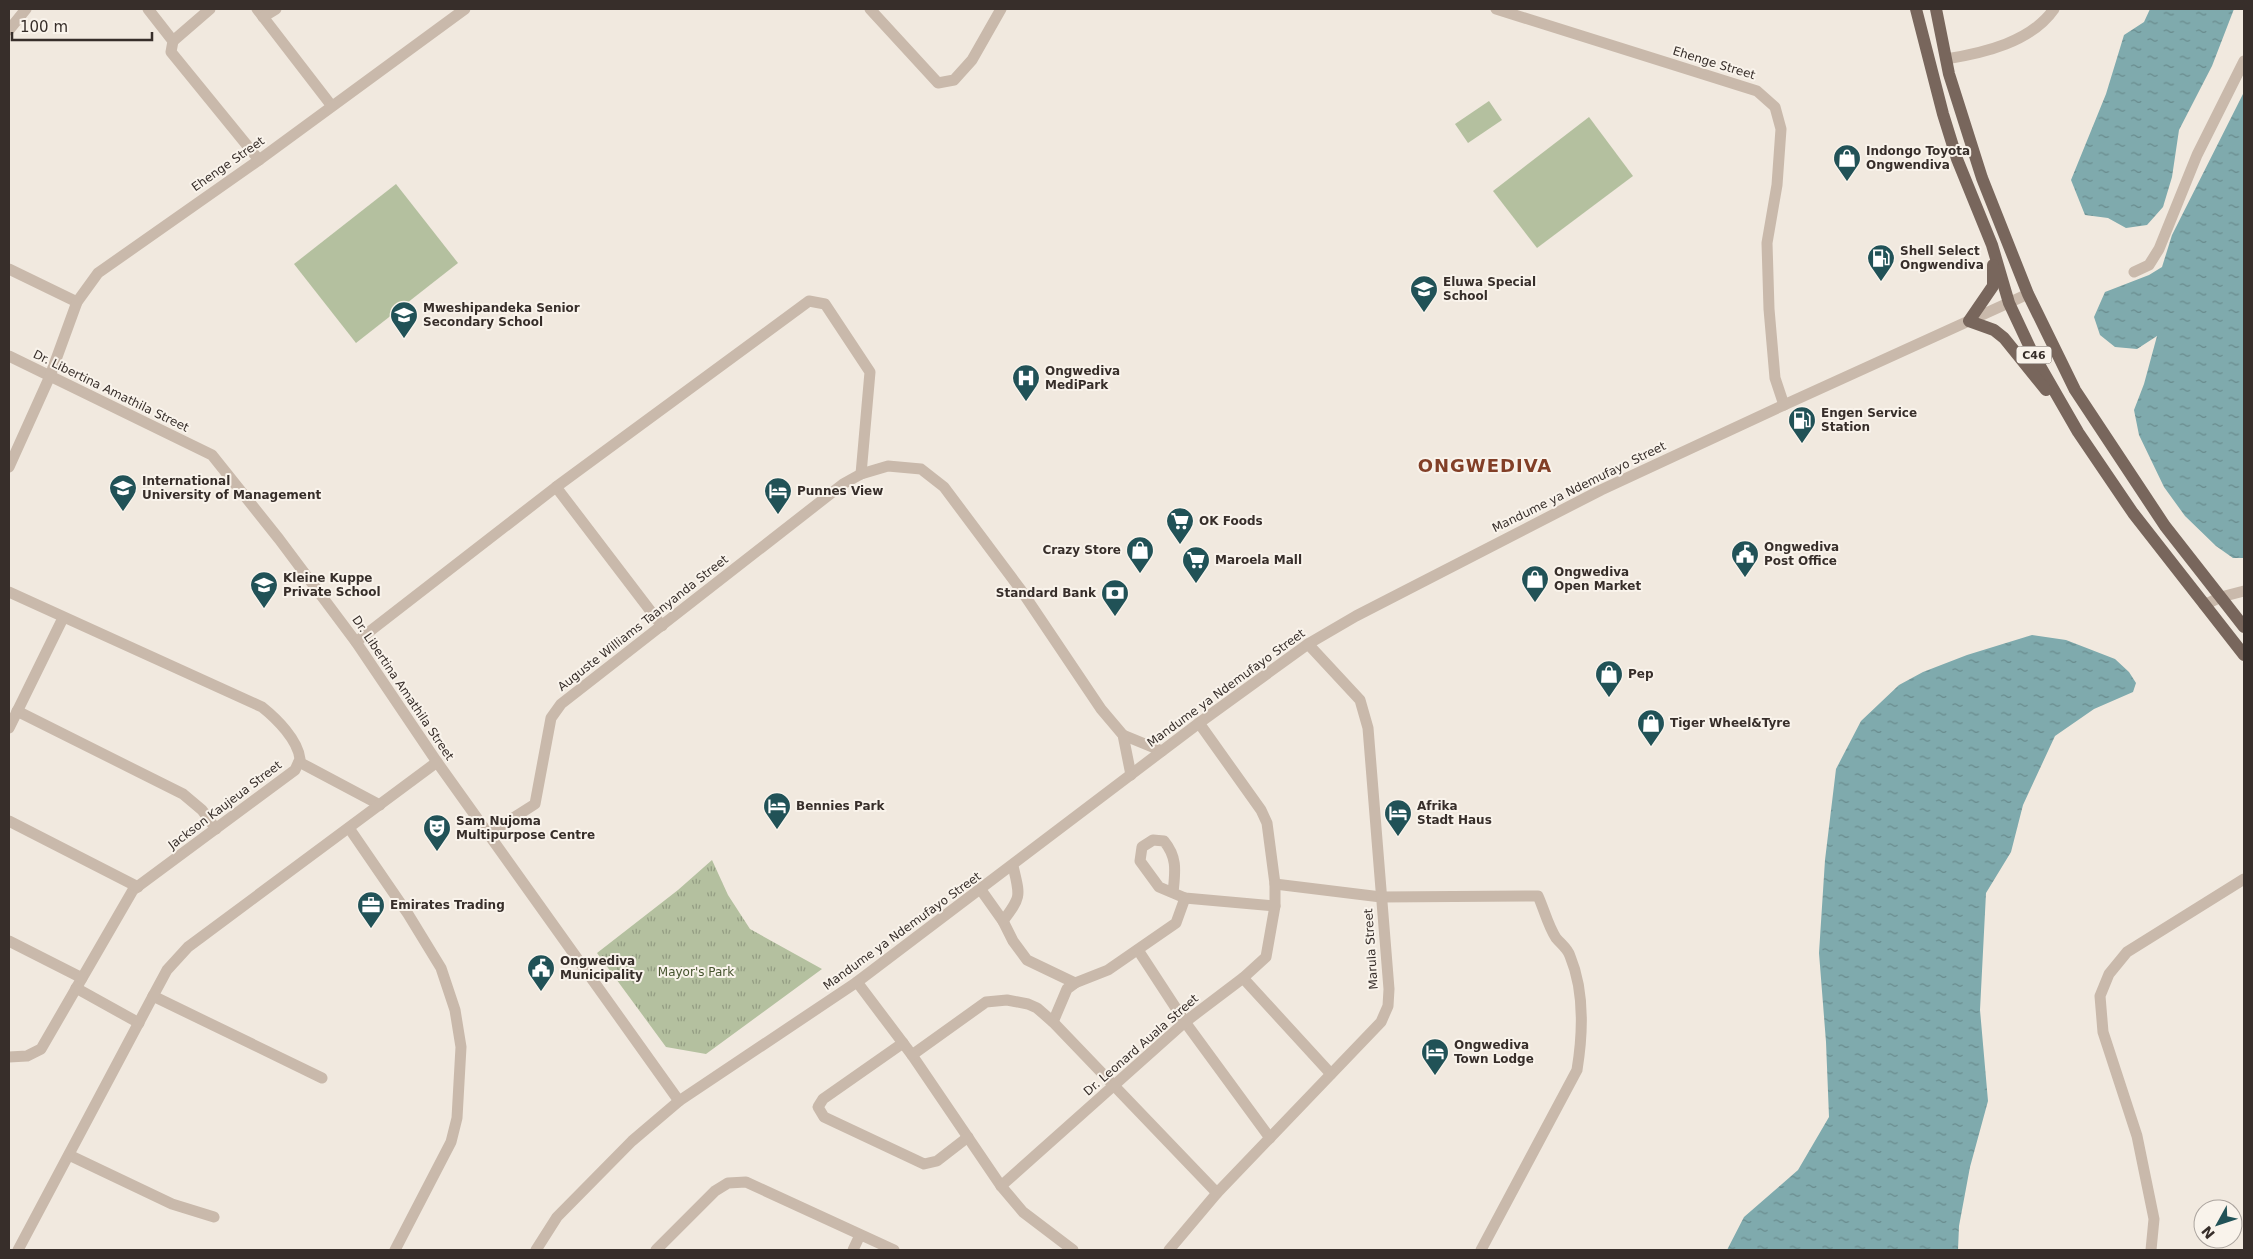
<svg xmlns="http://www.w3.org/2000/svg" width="2253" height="1259" font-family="'DejaVu Sans',sans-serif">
  <defs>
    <pattern id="grass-tufts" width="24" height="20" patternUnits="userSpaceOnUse" patternTransform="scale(1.25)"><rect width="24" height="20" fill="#b4c09f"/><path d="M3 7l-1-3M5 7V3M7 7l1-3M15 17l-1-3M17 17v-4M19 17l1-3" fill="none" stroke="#939c82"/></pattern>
    <pattern id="water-ripples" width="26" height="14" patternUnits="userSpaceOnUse" patternTransform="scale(1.25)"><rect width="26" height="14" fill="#7faaad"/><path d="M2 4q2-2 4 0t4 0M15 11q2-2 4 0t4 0" fill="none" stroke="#698b8d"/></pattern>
  </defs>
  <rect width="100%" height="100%" fill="#f1e9df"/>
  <!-- grass -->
  <polygon fill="url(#grass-tufts)" points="712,860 728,895 750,929 822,969 706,1054 666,1047 597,953 678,890"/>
  <!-- pitch -->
  <g fill="#b4c09f">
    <polygon points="1489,101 1502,120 1468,143 1455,124"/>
    <polygon points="1589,117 1633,176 1537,248 1493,191"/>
    <polygon points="396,184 458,263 356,343 294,264"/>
  </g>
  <!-- water -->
  <g fill="url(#water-ripples)">
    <polygon points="2150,9 2234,9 2212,66 2179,130 2172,177 2163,207 2147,225 2126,228 2108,218 2085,215 2071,180 2106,94 2124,35 2144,22"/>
    <polygon points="2244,92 2244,558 2233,558 2216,546 2185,516 2164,487 2139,435 2134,410 2144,384 2157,336 2137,349 2115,347 2100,335 2094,317 2105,292 2149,275 2162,267 2172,235"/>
    <polygon points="2032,635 2066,640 2115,659 2129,672 2136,683 2133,692 2094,709 2055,736 2023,805 2011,852 1986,893 1980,1010 1988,1101 1970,1167 1959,1226 1958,1250 1727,1250 1744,1217 1798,1170 1829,1117 1826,1042 1819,953 1825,860 1836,769 1861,721 1899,685 1923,672 1967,655"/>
  </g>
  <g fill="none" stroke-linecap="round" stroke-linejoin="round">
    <!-- street -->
    <g stroke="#c9b9ab" stroke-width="11">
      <polyline points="148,9 173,41 171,52 259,160"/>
      <polyline points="257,9 331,105"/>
      <polyline points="870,9 938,83 954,80 972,60 1001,9"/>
      <polyline points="1496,9 1757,91 1775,107 1781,129 1777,185 1767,243 1769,309 1775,378 1784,405"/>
      <polyline points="263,17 276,9"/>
      <polyline points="9,30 26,9"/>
      <polyline points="173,41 210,9"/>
      <path d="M1946,59c38,-6 85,-17 108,-50"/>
      <polyline points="9,269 77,302"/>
      <polyline points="2134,272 2149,265 2159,249 2197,155 2244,61"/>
      <polyline points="9,356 212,455 279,539 356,642 437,762 679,1101"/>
      <polyline points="9,467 50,376 77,302 98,273 259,160 465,9"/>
      <polyline points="556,487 662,626"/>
      <path d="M9,592l253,115c15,12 36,33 38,52l-5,11 -162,120 -92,159 -14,7 -18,1"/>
      <polyline points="2204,605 2221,597 2244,591"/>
      <polyline points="356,642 556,487 809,301 825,304 870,372 861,474"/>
      <polyline points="17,711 183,794 202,810 216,829"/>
      <polyline points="9,728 63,618"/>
      <polyline points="1123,735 1162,751"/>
      <polyline points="299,762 380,805"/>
      <polyline points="9,821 138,887"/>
      <polyline points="349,828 408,914 441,968 455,1010 461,1047 457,1118 451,1142 395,1250"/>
      <polyline points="490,833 535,804 551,718 561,704 843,484 861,474 888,466 921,469 944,487 1021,590 1101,709 1123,735 1131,775"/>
      <path d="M1275,884l106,13 157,-1c6,13 10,30 18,42 5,6 12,11 14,18 15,36 13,77 7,114l-96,180"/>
      <polyline points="981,890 1003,921 1013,941 1027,960 1075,983"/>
      <path d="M1173,893c2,-21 5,-35 -9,-52l-11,-1 -11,7 -2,14 19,26 26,11 90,8"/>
      <path d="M1003,921c19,-25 17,-25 10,-55"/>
      <polyline points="9,941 82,978"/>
      <polyline points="1138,950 1185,1022 1270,1138"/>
      <polyline points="1243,978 1331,1074"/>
      <polyline points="857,982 912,1055 1001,1186 1023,1212 1073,1250"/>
      <polyline points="76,988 139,1023"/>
      <polyline points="153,996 322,1078"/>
      <polyline points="1053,1022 1067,989 1075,983 1108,970 1176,923 1185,898"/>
      <polyline points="903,1043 823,1099 818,1107 824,1117 924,1164 937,1161 968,1137"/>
      <polyline points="912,1055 986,1002 1007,1000 1028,1004 1037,1008 1053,1022 1217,1193"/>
      <polyline points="69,1155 172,1204 214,1217"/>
      <polyline points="1001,1186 1185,1022 1243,978 1266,957 1275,906 1275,884 1267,823 1261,810 1199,723"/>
      <polyline points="18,1250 153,996 167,970 188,947 437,762"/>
      <polyline points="536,1250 557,1217 632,1141 679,1101 857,982 1199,723 1308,644 1356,616 1601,490 1784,405 2028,294"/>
      <polyline points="656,1250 715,1191 728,1183 746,1182 894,1250"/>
      <polyline points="853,1250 860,1235"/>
      <polyline points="1169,1250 1217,1193 1381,1022 1388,1006 1389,989 1368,728 1360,700 1308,644"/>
      <polyline points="2151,1250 2154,1219 2137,1136 2103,1032 2100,996 2109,974 2127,952 2244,879"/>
    </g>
    <!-- primary -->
    <g stroke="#78665c" stroke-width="12">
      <polyline points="1916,9 1943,114 1957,159 1992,245 2009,303 2032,352 2078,432 2133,513 2244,655"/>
      <polyline points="1936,9 1949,74 1982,178 2028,294 2075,390 2165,526 2244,627"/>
      <polyline points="1993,265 1993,286 1969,321 1994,330 2004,338 2046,390"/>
    </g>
  </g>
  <!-- icons -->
  <defs>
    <g id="shop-pin" transform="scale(1.4375)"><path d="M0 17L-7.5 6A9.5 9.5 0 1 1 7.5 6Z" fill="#215257" stroke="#f9f3eb"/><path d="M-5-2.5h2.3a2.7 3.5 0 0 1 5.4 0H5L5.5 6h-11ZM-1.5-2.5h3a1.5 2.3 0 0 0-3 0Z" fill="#fff"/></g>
    <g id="fuel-pin" transform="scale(1.4375)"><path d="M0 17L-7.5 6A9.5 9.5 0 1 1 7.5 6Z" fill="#215257" stroke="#f9f3eb"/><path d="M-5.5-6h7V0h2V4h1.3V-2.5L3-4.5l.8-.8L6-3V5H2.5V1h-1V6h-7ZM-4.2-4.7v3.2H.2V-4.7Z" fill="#fff"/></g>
    <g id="school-pin" transform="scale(1.4375)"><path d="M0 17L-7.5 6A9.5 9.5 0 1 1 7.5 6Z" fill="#215257" stroke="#f9f3eb"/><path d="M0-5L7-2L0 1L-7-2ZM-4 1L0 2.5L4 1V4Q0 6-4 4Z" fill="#fff"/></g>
    <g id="hospital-pin" transform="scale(1.4375)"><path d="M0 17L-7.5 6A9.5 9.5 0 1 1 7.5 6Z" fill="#215257" stroke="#f9f3eb"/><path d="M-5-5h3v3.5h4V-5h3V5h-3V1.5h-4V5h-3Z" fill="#fff"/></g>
    <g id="university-pin" transform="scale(1.4375)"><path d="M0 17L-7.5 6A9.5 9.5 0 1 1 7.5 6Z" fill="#215257" stroke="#f9f3eb"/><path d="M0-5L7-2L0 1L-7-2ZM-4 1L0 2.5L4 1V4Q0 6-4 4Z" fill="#fff"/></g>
    <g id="hotel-pin" transform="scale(1.4375)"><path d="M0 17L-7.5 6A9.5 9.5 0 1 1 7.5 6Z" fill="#215257" stroke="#f9f3eb"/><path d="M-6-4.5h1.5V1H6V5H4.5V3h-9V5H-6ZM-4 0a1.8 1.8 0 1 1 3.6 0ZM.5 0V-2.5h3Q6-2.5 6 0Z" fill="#fff"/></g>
    <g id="supermarket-pin" transform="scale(1.4375)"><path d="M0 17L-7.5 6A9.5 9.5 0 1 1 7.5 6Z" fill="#215257" stroke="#f9f3eb"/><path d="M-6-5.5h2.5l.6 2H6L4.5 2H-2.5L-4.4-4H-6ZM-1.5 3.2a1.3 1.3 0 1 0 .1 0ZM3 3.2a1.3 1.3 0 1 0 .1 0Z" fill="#fff"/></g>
    <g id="civic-pin" transform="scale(1.4375)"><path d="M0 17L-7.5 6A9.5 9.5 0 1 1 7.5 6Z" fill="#215257" stroke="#f9f3eb"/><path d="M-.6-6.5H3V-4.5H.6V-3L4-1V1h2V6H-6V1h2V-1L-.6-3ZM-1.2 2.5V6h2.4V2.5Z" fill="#fff"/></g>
    <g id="bank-pin" transform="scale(1.4375)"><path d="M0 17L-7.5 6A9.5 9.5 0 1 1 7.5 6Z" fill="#215257" stroke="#f9f3eb"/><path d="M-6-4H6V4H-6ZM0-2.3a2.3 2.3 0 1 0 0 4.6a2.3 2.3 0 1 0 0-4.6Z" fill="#fff"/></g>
    <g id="theatre-pin" transform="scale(1.4375)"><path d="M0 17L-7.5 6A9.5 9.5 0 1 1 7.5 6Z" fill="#215257" stroke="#f9f3eb"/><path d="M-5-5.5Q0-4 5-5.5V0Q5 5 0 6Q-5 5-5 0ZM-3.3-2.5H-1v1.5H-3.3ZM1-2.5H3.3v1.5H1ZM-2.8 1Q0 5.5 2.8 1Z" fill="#fff"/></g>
    <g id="office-pin" transform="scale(1.4375)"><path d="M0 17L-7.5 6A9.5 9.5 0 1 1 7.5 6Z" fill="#215257" stroke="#f9f3eb"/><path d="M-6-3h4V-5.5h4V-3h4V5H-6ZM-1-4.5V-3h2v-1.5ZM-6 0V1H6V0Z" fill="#fff"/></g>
  </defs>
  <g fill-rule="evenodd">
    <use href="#shop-pin" x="1847" y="158"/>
    <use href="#fuel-pin" x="1881" y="258"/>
    <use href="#school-pin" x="1424" y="289"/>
    <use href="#school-pin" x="404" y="315"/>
    <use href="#hospital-pin" x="1026" y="378"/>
    <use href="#fuel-pin" x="1802" y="420"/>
    <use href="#university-pin" x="123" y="488"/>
    <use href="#hotel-pin" x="778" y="491"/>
    <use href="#supermarket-pin" x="1180" y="521"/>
    <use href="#shop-pin" x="1140" y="550"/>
    <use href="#civic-pin" x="1745" y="554"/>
    <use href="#supermarket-pin" x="1196" y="560"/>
    <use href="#shop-pin" x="1535" y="579"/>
    <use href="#school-pin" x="264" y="585"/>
    <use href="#bank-pin" x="1115" y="593"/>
    <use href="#shop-pin" x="1609" y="674"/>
    <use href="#shop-pin" x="1651" y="723"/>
    <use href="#hotel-pin" x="777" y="806"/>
    <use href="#hotel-pin" x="1398" y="813"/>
    <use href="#theatre-pin" x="437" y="828"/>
    <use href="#office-pin" x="371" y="905"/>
    <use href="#civic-pin" x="541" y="968"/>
    <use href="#hotel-pin" x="1435" y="1052"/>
  </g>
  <g text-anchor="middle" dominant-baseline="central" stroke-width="4" stroke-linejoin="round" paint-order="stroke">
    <!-- shield labels -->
    <rect fill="#f9f3eb" stroke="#716964" stroke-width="1" x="2016.5" y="346.5" width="35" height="17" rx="4"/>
    <g font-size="11" font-weight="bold" fill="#372e2a">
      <text x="2034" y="355">C46</text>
    </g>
    <!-- street labels -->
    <g font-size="12" fill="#372e2a" stroke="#f9f3eb">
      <text transform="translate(1714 63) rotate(17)">Ehenge Street</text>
      <text transform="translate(228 164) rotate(-35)">Ehenge Street</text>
      <text transform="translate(111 391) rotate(26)">Dr. Libertina Amathila Street</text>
      <text transform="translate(1579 487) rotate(-26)">Mandume ya Ndemufayo Street</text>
      <text transform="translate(643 623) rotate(-38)">Auguste Williams Taanyanda Street</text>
      <text transform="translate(403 688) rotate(56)">Dr. Libertina Amathila Street</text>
      <text transform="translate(1226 688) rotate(-36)">Mandume ya Ndemufayo Street</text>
      <text transform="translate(225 805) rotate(-37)">Jackson Kaujeua Street</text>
      <text transform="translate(902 931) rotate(-36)">Mandume ya Ndemufayo Street</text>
      <text transform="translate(1371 949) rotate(-94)">Marula Street</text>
      <text transform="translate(1141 1045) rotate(-41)">Dr. Leonard Auala Street</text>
    </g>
    <!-- poi labels -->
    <g font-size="12" font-weight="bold" fill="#372e2a" stroke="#f9f3eb" text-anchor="start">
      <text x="1866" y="151">Indongo Toyota<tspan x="1866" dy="14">Ongwendiva</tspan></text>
      <text x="1900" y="251">Shell Select<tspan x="1900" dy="14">Ongwendiva</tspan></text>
      <text x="1443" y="282">Eluwa Special<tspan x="1443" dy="14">School</tspan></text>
      <text x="423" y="308">Mweshipandeka Senior<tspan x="423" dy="14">Secondary School</tspan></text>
      <text x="1045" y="371">Ongwediva<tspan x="1045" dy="14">MediPark</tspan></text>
      <text x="1821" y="413">Engen Service<tspan x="1821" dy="14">Station</tspan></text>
      <text x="142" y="481">International<tspan x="142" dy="14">University of Management</tspan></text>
      <text x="797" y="491">Punnes View</text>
      <text x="1199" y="521">OK Foods</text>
      <text x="1764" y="547">Ongwediva<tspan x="1764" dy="14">Post Office</tspan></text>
      <text x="1121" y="550" text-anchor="end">Crazy Store</text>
      <text x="1215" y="560">Maroela Mall</text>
      <text x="1554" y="572">Ongwediva<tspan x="1554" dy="14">Open Market</tspan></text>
      <text x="283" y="578">Kleine Kuppe<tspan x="283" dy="14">Private School</tspan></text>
      <text x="1096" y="593" text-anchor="end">Standard Bank</text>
      <text x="1628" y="674">Pep</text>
      <text x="1670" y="723">Tiger Wheel&amp;Tyre</text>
      <text x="796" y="806">Bennies Park</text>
      <text x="1417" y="806">Afrika<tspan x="1417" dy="14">Stadt Haus</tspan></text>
      <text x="456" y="821">Sam Nujoma<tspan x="456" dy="14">Multipurpose Centre</tspan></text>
      <text x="390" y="905">Emirates Trading</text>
      <text x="560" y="961">Ongwediva<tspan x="560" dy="14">Municipality</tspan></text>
      <text x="1454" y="1045">Ongwediva<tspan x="1454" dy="14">Town Lodge</tspan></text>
    </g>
    <!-- park labels -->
    <g font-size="12" fill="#46542f" stroke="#f9f3eb">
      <text x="696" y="972">Mayor's Park</text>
    </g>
    <!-- district labels -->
    <g font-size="18" font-weight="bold" letter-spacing="1" fill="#823f27" stroke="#f9f3eb">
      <text x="1485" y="465">ONGWEDIVA</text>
    </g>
  </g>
  <!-- border -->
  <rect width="2253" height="1259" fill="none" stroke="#372e2a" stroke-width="20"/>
  <!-- north arrow -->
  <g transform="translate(2218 1224) rotate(230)"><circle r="24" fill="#f9f3eb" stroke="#aba49e"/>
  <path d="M0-4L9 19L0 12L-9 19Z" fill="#215257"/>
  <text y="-8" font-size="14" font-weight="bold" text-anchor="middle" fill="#372e2a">N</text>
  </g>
  <!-- scale -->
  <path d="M12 32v8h140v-8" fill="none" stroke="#372e2a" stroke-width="2.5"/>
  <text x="20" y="32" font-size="15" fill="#372e2a" stroke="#f9f3eb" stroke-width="4" paint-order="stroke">100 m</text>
</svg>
